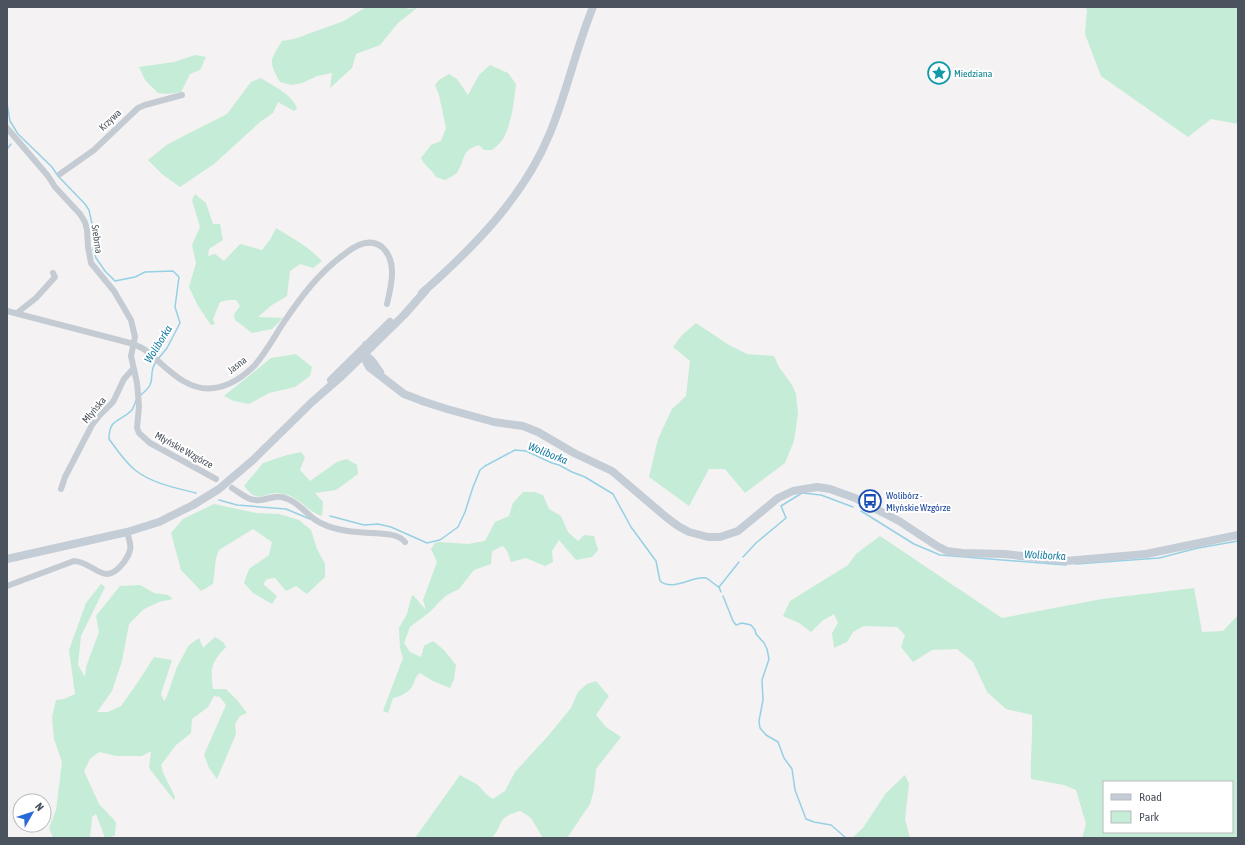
<svg xmlns="http://www.w3.org/2000/svg" width="1245" height="845" font-family="'Asap Condensed',sans-serif">
  <rect width="100%" height="100%" fill="#f4f2f2"/>
  <!-- green -->
  <g fill="#c5ecd6" fill-rule="evenodd">
    <path d="M366,7h43l-2,2 10,-1 -19,15 -18,22 -24,9 -4,14 -22,20 2,-15 -15,3 -15,7 -11,2 -11,-3c-12,-22 -10,-21 2,-41l12,-2 50,-18z"/>
    <polygon points="1083,7 1238,7 1238,124 1211,119 1188,137 1101,76 1085,34 1087,9"/>
    <polygon points="195,55 206,57 200,70 190,74 181,92 168,94 158,93 145,80 139,67 174,62"/>
    <path d="M490,65l18,8 8,11c-2,18 -4,38 -13,55 -3,4 -7,8 -11,11h-8l-5,-5c-18,5 -13,13 -21,26 -2,4 -9,7 -13,9l-9,-3c-5,-9 -11,-10 -15,-19l10,-13 10,-4 5,-13 -7,-33 -4,-10 4,-5 10,-6 8,5 11,16 11,-20z"/>
    <path d="M261,78c11,8 32,16 36,31l-3,2 -16,-9 -5,11 -13,9 -46,42 -34,23 -18,-13 -14,-14 20,-16 59,-30 24,-32z"/>
    <path d="M195,194l11,9 7,21h7l3,16 -14,9 -1,7 7,-2 9,7 16,-17 22,6 8,-10 6,-12c16,10 33,19 46,33l-9,7 -13,-4 -10,7 -3,25 -15,9 -14,12 25,1 -11,11 -20,4 -17,-13 -1,-6 6,-8 -4,-6h-7l-9,2 -7,17 2,5 -4,1 -13,-19 -9,-19 7,-24 -4,-18 8,-18 -8,-27z"/>
    <polygon points="696,323 729,345 747,354 774,356 779,367 792,385 796,394 798,414 794,441 785,463 745,493 725,469 709,469 689,506 649,477 658,439 672,409 686,396 690,361 673,347 682,335"/>
    <polygon points="296,354 312,367 310,376 295,387 269,393 249,404 234,401 224,396 271,358"/>
    <path d="M301,452l4,5 -5,13 10,11 27,-19 10,-3 10,6 1,9 -22,16 -21,3 8,9 -1,14c-16,-5 -23,-21 -43,-23 -3,-1 -6,1 -9,1 -14,5 -17,3 -26,-8l19,-23 24,-8z"/>
    <path d="M523,492h11l9,3 6,14 12,7 7,16 10,9 6,-6 10,1 4,14 -6,7 -16,3 -17,-20 -7,11 1,11 -8,4 -19,-8 -15,4 -4,-11 -4,-5 -11,5 -1,13 -17,6 -15,19 -12,6 -9,8 -7,8 -21,16 -6,16 6,9 11,5 3,-11 9,-5 11,9 12,15 -2,14 -4,9 -17,-7 -13,-8c-7,6 -4,9 -9,15 -3,5 -12,9 -18,10l-5,15 -5,-2 20,-53 -3,-10 -1,-20 8,-14 4,-16 2,-3 13,15 -3,-10 14,-38 -6,-13 4,-6 5,-1 28,2 17,-3 10,-19 14,-6 4,-13z"/>
    <polygon points="214,504 256,513 279,514 299,520 311,530 317,549 325,564 325,577 307,594 296,586 286,591 275,578 267,579 263,584 277,596 272,604 253,593 244,583 249,569 269,555 272,542 253,529 219,550 216,558 213,584 201,591 181,570 171,533 183,519"/>
    <path d="M880,536l122,82 100,-19 92,-11 8,44 21,-1 15,-16v223h-156l4,-14 -10,-34 -12,-5 -33,-6c-1,-21 2,-42 1,-64l-26,-6 -19,-17 -14,-30 -16,-13 -25,1 -19,12 -12,-15 4,-12 -8,-8 -33,-1 -11,6 -6,10 -13,6 -2,-15 6,-10 -4,-9 -12,7 -11,11 -12,-9 -16,-7 7,-15 58,-36 8,-11zM1104,782h128v50h-128z"/>
    <path d="M101,584l4,3 -24,49 -3,29 7,12 1,-10 13,-35 -3,-16 24,-30 20,-1 14,8 14,2 5,4 -14,3 -15,7 -15,15 -7,37 -10,30 -15,21h11l13,-6 17,-24 16,-25 18,3 -11,34 3,7 3,-5 10,-29 12,-22 10,-7 4,10 12,-11 8,5 3,5c-15,16 -16,20 -13,42h13l11,11 10,13 -7,3 -5,8 1,10 -19,45 -8,-11 -5,-13 22,-50 -6,-8 -6,-1 -6,11 -16,12 -1,14 -15,12 -15,20c3,13 9,20 14,32l-1,3 -25,-32 2,-17 -9,5h-25l-18,-4 -9,7 -6,12 15,33 17,18 -1,13 -6,3h-4l-9,-24 -4,3 -2,21h-37l-4,-10 7,-18 6,-48 -8,-23 -2,-22 4,-17 8,-1 11,-5 -6,-44 17,-47z"/>
    <path d="M596,681l13,15 -13,19 10,12 15,10 -25,32 -2,21 -4,14 -23,34h-24l-12,-20 -10,-7c-25,6 -16,11 -29,27h-77l45,-63 18,10 9,10 6,4 12,-8 10,-19 33,-36 23,-28 7,-16 9,-8z"/>
    <polygon points="905,775 909,784 905,819 910,838 852,838 863,828 886,793"/>
  </g>
  <g fill="none" stroke-linecap="round" stroke-linejoin="round">
    <!-- stream -->
    <g stroke="#96d0e5" stroke-width="1.5">
      <polyline points="7,103 10,121 18,134 52,167 58,176 85,204 89,210 95,238 93,249 96,258 105,271 115,281 135,277 145,272 173,271 179,277 175,307 180,323 167,348 158,359"/>
      <polyline points="7,149 11,144"/>
      <path d="M141,395c3,-3 7,-6 9,-10 4,-9 -1,-13 6,-23"/>
      <path d="M137,399c-3,4 -2,8 -6,12 -11,11 -22,7 -22,28 8,11 16,23 26,31 16,13 41,18 61,23"/>
      <polyline points="219,500 237,505 286,509 310,519"/>
      <polyline points="861,511 914,544 940,555 1066,565"/>
      <path d="M330,516l34,9 14,-1 13,3 36,16 13,-3 18,-13 7,-15 8,-25 7,-17 5,-4 30,-16 11,1 26,12 7,2 13,7 13,5 28,17 18,33 25,34 4,20c13,11 34,-6 46,-3 5,2 8,7 13,9"/>
      <polyline points="743,557 756,543 786,518 781,506 802,493 821,495 853,507"/>
      <polyline points="1076,564 1159,558 1198,548 1238,541"/>
      <polyline points="719,587 739,562"/>
      <polyline points="719,587 721,592"/>
      <polyline points="723,596 733,621 736,625 742,623 751,625 755,630 756,634 764,643 767,649 769,659 762,680 763,700 759,721 760,728 766,735 778,742 784,758 792,769 795,790 806,819 814,822 831,825 846,838"/>
    </g>
    <!-- minor -->
    <g stroke="#c4cbd2" stroke-width="6">
      <polyline points="7,128 48,176 55,187 80,214 85,222 87,230 88,247 91,263 114,291 131,320 135,337 131,356 137,383 139,406 137,428 139,433 150,443 216,479"/>
      <polyline points="60,174 94,150 138,108 145,105 182,95"/>
      <path d="M7,311l127,33c5,3 11,5 15,9 18,15 38,39 65,35 15,-2 30,-12 41,-23 11,-13 18,-26 27,-40 18,-27 37,-53 64,-72 10,-8 24,-15 36,-6 16,14 9,40 5,57"/>
      <polyline points="17,313 36,298 55,277 53,273"/>
      <path d="M232,488c13,8 18,15 34,11 4,-1 10,-3 15,-2 13,2 23,14 33,22 13,9 29,12 44,13 13,2 39,-1 47,10"/>
      <polyline points="61,489 65,477 92,425 100,415 113,402 124,379 133,369"/>
      <path d="M7,586l67,-25c21,1 30,28 50,1 9,-13 7,-16 3,-30"/>
    </g>
    <!-- secondary -->
    <g stroke="#c4ccd6" stroke-width="8">
      <path d="M422,293c51,-45 102,-96 128,-160 17,-41 26,-85 43,-126"/>
      <polyline points="366,345 364,357 369,367 404,394 425,402 447,409 494,422 523,426 538,432 574,453 612,471 666,517 678,526 689,532 708,537 720,537 738,531 778,498 793,491 817,487 830,489 855,498 899,521 937,546 947,551 962,553 1004,554 1066,561 1146,554 1238,535"/>
      <path d="M362,355c9,1 13,11 18,17"/>
      <polyline points="331,380 390,322"/>
      <polyline points="7,559 127,532 159,522 193,505 219,489 253,460 312,402 343,375 404,315 426,290"/>
    </g>
  </g>
  <!-- icons -->
  <defs>
    <g id="sight-ring" transform="scale(1.15)"><circle r="9.5" fill="#fff" stroke="#0f9aa8" stroke-width="1.5"/><path d="M0-6L1.8-2.2L6-1.7L2.9 1.2L3.7 5.4L0 3.3L-3.7 5.4L-2.9 1.2L-6-1.7L-1.8-2.2Z" fill="#0f9aa8"/></g>
    <g id="bus-ring" transform="scale(1.15)"><circle r="9.5" fill="#fff" stroke="#1a4fb4" stroke-width="1.5"/><path d="M-5-6H5V4H4V6H2V4H-2V6H-4V4H-5ZM-3.5-4V0h7V-4ZM-3.5 1.2v1.5H-2V1.2ZM2 1.2v1.5H3.5V1.2Z" fill="#1a4fb4"/></g>
  </defs>
  <g fill-rule="evenodd">
    <use href="#sight-ring" x="939" y="73"/>
    <use href="#bus-ring" x="870" y="501"/>
  </g>
  <g text-anchor="middle" dominant-baseline="central" stroke-width="4" stroke-linejoin="round" paint-order="stroke">
    <!-- culture labels -->
    <g font-size="10" fill="#0d838f" stroke="#fff" text-anchor="start">
      <text x="954" y="73">Miedziana</text>
    </g>
    <!-- street labels -->
    <g font-size="10" fill="#4b545e" stroke="#fff">
      <text transform="translate(110 120) rotate(-44)">Krzywa</text>
      <text transform="translate(97 239) rotate(82)">Srebrna</text>
      <text transform="translate(237 365) rotate(-38)">Jasna</text>
      <text transform="translate(94 410) rotate(-50)">Młyńska</text>
      <text transform="translate(184 450) rotate(29)">Młyńskie Wzgórze</text>
    </g>
    <!-- transit labels -->
    <g font-size="10" fill="#164399" stroke="#fff" text-anchor="start">
      <text x="886" y="495">Wolibórz -<tspan x="886" dy="12">Młyńskie Wzgórze</tspan></text>
    </g>
    <!-- water labels -->
    <g font-size="11" font-style="italic" fill="#197ea2" stroke="#fff">
      <text transform="translate(158 344) rotate(-58)">Woliborka</text>
      <text transform="translate(548 453) rotate(22)">Woliborka</text>
      <text transform="translate(1045 555) rotate(3)">Woliborka</text>
    </g>
  </g>
  <!-- border -->
  <rect width="1245" height="845" fill="none" stroke="#4b545e" stroke-width="16"/>
  <!-- legend -->
  <rect x="1103" y="781" width="130" height="52" fill="#ffffff" stroke="#b7bbbf"/>
  <rect x="1111" y="794" width="20" height="6" fill="#c4ccd6" stroke="#b7bbbf"/>
  <text x="1139" y="801" font-size="12" fill="#4b545e">Road</text>
  <rect x="1111" y="811" width="20" height="12" fill="#c5ecd6" stroke="#b7bbbf"/>
  <text x="1139" y="821" font-size="12" fill="#4b545e">Park</text>
  <!-- north arrow -->
  <g transform="translate(32 813) rotate(51)"><circle r="19" fill="#ffffff" stroke="#b7bbbf"/>
  <path d="M0-3L7 15L0 10L-7 15Z" fill="#296bd6"/>
  <text y="-6" font-size="11" font-weight="bold" text-anchor="middle" fill="#4b545e">N</text>
  </g>
</svg>
